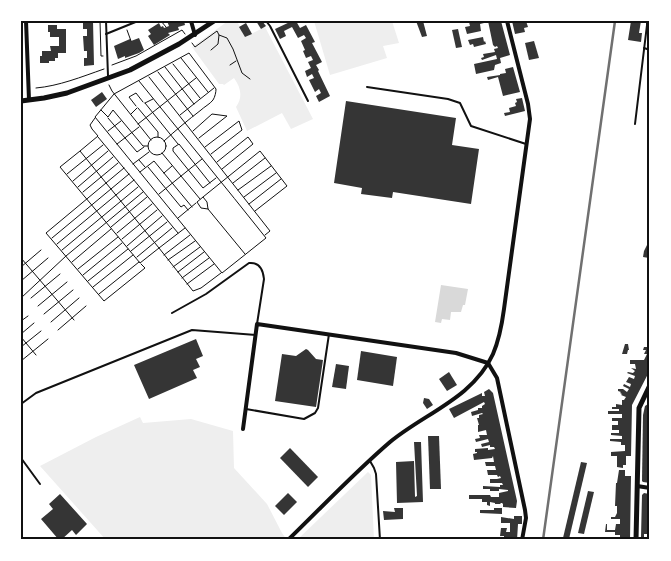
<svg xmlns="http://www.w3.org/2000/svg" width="671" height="561" font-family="Signika,sans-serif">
  <rect width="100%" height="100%" fill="#fff"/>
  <!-- green -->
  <g fill="#eee">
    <path d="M228,21h9l8,16 20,-10 48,92 -22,10 -9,-16 -35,18 -11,-24c7,-10 5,-19 -2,-29l-10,7 -1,-1h-4l-27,-37z"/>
    <polygon points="314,21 392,21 399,43 383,46 387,58 330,75"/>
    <polygon points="140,417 143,423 191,419 233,431 234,468 267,504 282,533 287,540 106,540 40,466 96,437"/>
    <polygon points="368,472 371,475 374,540 297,540"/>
  </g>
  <!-- water -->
  <polygon fill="#d9d9d9" points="441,285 468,289 465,305 463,305 461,312 451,312 450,320 442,319 441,323 435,322"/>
  <!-- building -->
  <g fill="#353535">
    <polygon points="83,21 93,21 94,65 84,66 84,58 87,58 87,51 84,51 83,36 87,36 87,29 83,29"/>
    <polygon points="167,21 184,21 185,25 178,27 179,30 168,33 170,35 154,45 148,36 151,34 148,30 159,23 161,27 163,26 164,28 169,26"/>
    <polygon points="256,21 262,21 266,26 261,29"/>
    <polygon points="292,21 296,21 300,28 306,25 315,42 312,43 322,62 316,65 319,70 318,71 330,96 319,102 316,96 321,93 319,89 315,92 309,80 314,78 312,74 307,77 305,71 311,68 308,62 313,60 311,56 306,58 303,51 305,50 301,41 306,38 304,35 298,38 292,27 284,31 286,36 280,39 275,29"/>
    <polygon points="416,21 423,21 427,36 422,37"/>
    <polygon points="471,21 488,21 488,22 480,24 481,31 467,34 465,27 470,26 469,22"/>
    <polygon points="488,21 501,21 510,55 500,58 501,63 495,65 494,70 476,74 474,64 497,59 496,55 482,60 481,58 484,57 483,54 495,52 494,49 498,48 497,46 495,47 493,45"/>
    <polygon points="512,21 526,21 528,27 524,28 525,32 515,34"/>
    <polygon points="631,21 641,21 639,33 642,33 641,42 628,40"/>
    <polygon points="246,23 252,34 245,37 239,27"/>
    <polygon points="48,25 57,25 57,29 66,29 66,53 58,53 58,58 55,58 55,61 49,61 49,63 40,63 40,56 42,56 42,51 51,51 50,46 59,46 59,37 50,37 50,32 48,32"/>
    <polygon points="458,29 462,47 456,48 452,30"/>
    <polygon points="483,37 484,42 485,41 486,44 474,47 473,44 470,45 468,40"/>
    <polygon points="139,38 144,50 139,53 125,58 125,56 118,59 114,46 130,39 131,41"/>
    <polygon points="534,41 539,58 529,60 525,43"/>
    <polygon points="513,67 520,92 503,96 498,77 488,80 487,77 500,75 500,74 506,73 505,69"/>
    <polygon points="102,92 107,99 96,107 91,100"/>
    <polygon points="522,98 525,111 505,116 504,113 510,112 509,108 516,106 515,103 517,102 516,99"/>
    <polygon points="346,101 456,118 452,145 479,149 471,204 393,192 392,198 361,194 362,188 334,183"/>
    <polygon points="649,241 650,257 649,258 643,257 644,251"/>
    <polygon points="196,339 203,356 196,359 200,367 193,370 197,378 149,399 134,365"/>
    <polygon points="625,344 628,344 629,350 628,350 627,354 622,354"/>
    <polygon points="644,347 650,347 650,370 632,405 631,456 626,456 626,465 623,465 623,468 617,467 617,456 611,456 611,452 625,451 625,445 621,445 621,442 610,441 610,439 622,439 622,436 611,435 611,433 619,433 619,430 612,430 612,425 618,425 618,421 612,421 612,418 622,418 622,414 608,414 608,411 619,411 619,409 612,409 612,407 616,407 616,404 622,405 622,400 624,400 626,397 621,395 622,394 620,393 621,392 618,391 618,389 623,389 627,392 629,389 623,386 624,384 630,387 631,384 626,382 629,377 634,379 635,376 627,373 628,372 633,373 635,371 631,368 636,369 635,364 630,364 630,360 644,360 647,354 644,354 646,350 643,350"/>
    <polygon points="306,349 308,350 316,359 323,360 316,407 275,401 282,354 296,356"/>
    <polygon points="361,351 397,357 393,386 357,380"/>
    <polygon points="336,364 349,366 346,389 332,387"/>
    <polygon points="449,372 457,385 447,391 439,379"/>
    <polygon points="489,389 493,393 517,501 516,508 503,507 503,504 502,503 501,503 500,504 495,504 495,503 490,502 490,506 487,505 487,502 482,502 482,499 469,499 469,495 490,495 491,497 499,497 499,493 508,491 508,490 499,489 499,491 490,491 490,489 483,489 483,486 500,487 500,485 503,485 502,483 490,483 490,479 497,479 501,478 500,476 498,477 497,475 488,475 487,470 496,470 495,466 486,466 485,462 494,462 493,456 492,458 474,460 473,454 477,453 477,452 475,452 475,449 488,448 488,450 495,449 494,447 490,447 490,445 482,447 481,444 489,442 488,439 476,442 475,439 480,438 479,435 487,435 486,430 478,432 478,425 479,425 477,418 479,418 479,415 483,414 482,413 472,416 471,412 478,410 478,408 482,408 482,406 485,404 484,402 454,418 449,409 482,393 482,396 485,396 484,392"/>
    <polygon points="424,398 429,399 433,405 427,409 423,403"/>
    <polygon points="648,404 650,404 650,483 643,482 642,481 643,415 645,406"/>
    <polygon points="428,436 439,436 441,489 430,489"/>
    <polygon points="414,442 421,442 423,502 397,503 396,462 414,461 415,497 417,496"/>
    <polygon points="290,448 318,477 308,487 280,458"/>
    <polygon points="581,462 587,463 569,539 563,538"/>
    <polygon points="619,470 625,470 625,476 631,476 630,540 616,540 616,537 620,538 620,535 615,535 615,532 605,532 606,524 607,524 607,530 615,530 616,524 620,524 620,519 611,519 611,517 615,517 617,513 617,506 615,506 616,483 617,483"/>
    <polygon points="588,491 594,492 584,534 578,533"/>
    <polygon points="288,493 297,502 284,515 275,506"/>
    <polygon points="644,493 649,494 648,499 650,499 650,503 649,503 650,504 650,534 644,534 644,537 641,537 642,495"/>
    <polygon points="60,494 87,524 76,535 72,530 61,540 59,540 41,519 53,509 49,504"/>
    <polygon points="394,508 403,508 403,519 384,520 383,511 395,512"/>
    <polygon points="494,508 502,508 502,514 480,513 480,510 494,510"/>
    <polygon points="514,516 522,516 522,524 518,524 517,540 504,540 504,536 500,536 501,528 507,528 506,532 510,532 510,523 501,523 501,517 514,519"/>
  </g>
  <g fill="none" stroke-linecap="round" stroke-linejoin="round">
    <!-- path -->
    <g stroke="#111" stroke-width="1">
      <polyline points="100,21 101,56 103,56"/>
      <polyline points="161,21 166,27"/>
      <polyline points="127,30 131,41"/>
      <polyline points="192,43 195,47 217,31 219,35"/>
      <polyline points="211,50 218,44 219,35 227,38 233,49 242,73 250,79"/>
      <polyline points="181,58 208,92"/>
      <polyline points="173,64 200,98"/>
      <polyline points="112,65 136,56 182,30 185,34"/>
      <polyline points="230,65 236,61"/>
      <polyline points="165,67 194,104"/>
      <polyline points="158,72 193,116"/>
      <polyline points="149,77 270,231 265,235"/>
      <path d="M139,81c42,52 85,104 127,157l-44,35 -127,-156 19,-23 75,-41 27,36c0,3 -1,8 -3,11 -3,4 -9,7 -12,10 -13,10 -25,20 -37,31"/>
      <polyline points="109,85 112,91 151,140"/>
      <path d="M36,88c23,-2 45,-11 68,-19"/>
      <polyline points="145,103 178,144"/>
      <polyline points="145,103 153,99"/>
      <polyline points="136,106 129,97 136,93 143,102"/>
      <polyline points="138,108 158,132 158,137"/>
      <polyline points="101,110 108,117 113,110 143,146 148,146"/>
      <polyline points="131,114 137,108"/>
      <polyline points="180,115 214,88"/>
      <polyline points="95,118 90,125 92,129 98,136 80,151 159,248 185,228"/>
      <polyline points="108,118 137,152 144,147"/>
      <polyline points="138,124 196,78"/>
      <polyline points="108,131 121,121"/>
      <polyline points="193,131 212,114 227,116 199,138"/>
      <polyline points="98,137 178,233"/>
      <circle cx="157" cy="146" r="9"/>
      <polyline points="117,144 139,127"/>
      <polyline points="205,147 239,121 242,130 211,154"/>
      <polyline points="80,151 60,167 140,263 159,248 193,291 201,288 221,273"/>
      <polyline points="162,153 200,199"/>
      <polyline points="139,160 145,167"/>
      <polyline points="217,162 248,137 253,144 222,169"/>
      <polyline points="133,164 149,152"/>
      <polyline points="148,167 181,207 184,205 188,210"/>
      <polyline points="124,168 46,233 104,301 145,268 141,264"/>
      <polyline points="140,172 154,161 192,207"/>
      <polyline points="164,173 172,166"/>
      <polyline points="67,174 103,145"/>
      <polyline points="73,181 108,151"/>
      <polyline points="210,183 179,144 173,148 173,151 203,188 216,178"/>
      <polyline points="233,183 265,158"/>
      <polyline points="78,187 113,157"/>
      <polyline points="238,190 271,166"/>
      <polyline points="83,192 118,163"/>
      <polyline points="159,194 202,159"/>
      <polyline points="203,197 260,151 287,186 255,211"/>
      <polyline points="244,197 276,173"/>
      <polyline points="249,204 281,179"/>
      <polyline points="208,209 201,208 197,202 203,197 207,202 208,209 245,254"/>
      <polyline points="178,218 196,203"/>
      <polyline points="111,227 147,197"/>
      <polyline points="117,233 152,204"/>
      <polyline points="52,238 129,174"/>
      <polyline points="122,239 157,210"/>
      <polyline points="57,244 134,180"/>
      <polyline points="127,246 162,216"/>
      <polyline points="62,250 138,187"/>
      <polyline points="131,251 167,222"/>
      <polyline points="164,255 190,235"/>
      <polyline points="137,257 172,228"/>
      <polyline points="21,258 74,320"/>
      <polyline points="168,260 195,241"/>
      <polyline points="72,262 111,229"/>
      <polyline points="21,267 41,250"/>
      <polyline points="173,267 200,247"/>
      <polyline points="78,269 118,237"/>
      <polyline points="178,272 204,252"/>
      <polyline points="83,275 122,243"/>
      <polyline points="182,278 209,258"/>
      <polyline points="21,281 48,258"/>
      <polyline points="88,281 128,249"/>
      <polyline points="187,284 214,264"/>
      <polyline points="93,287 133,255"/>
      <polyline points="99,294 139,262"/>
      <polyline points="21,298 66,256 143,192"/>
      <polyline points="31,298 60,274"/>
      <polyline points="38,306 67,282"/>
      <polyline points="21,309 22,308"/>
      <polyline points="44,314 73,290"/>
      <polyline points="21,321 28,316"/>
      <polyline points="51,322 79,298"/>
      <polyline points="58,330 86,306"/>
      <polyline points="21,334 34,323"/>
      <polyline points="21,337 36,355"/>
      <polyline points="21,347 41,331"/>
      <polyline points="21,361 48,339"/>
    </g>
    <!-- service -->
    <g stroke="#111" stroke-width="2">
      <polyline points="106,21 108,76"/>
      <polyline points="266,21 270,26 308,101"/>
      <polyline points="647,21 647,25 650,26"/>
      <polyline points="106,34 138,21"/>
      <polyline points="644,48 650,50"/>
      <polyline points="367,87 448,99 460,103 471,126 526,144"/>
      <polyline points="635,124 647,25"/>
      <path d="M172,313l34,-19 43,-31c10,-1 14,6 15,16l-7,45"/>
      <polyline points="21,404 36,393 192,330 256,335"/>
      <polyline points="246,409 304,419 315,413 318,408 329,334"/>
      <polyline points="21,458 40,484"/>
      <polyline points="370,461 374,468 376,474 380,540"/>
    </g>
    <!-- minor -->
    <g stroke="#111" stroke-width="4">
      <polyline points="26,21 29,100"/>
      <polyline points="191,21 195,35"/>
      <polyline points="488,363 497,378 525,510 526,518 522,540"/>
      <polyline points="243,429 257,324 456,353 488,363"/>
      <polyline points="637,486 650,488"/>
      <path d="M288,540c34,-33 67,-68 102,-98 35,-29 83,-44 103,-88 6,-14 9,-30 11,-45l26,-190 -2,-15 -21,-83"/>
    </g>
    <!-- tertiary -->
    <g stroke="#111" stroke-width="5">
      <polyline points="21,101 44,98 67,93 130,70 179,44 214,21"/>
      <polyline points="636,540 639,408 650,385"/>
    </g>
    <!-- rail -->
    <polyline stroke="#707070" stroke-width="2.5" points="543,540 615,21"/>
  </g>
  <!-- border -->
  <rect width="671" height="561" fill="none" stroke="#ffffff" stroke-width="45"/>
  <rect x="22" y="22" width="626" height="516" fill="none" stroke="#111" stroke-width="2"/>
</svg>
